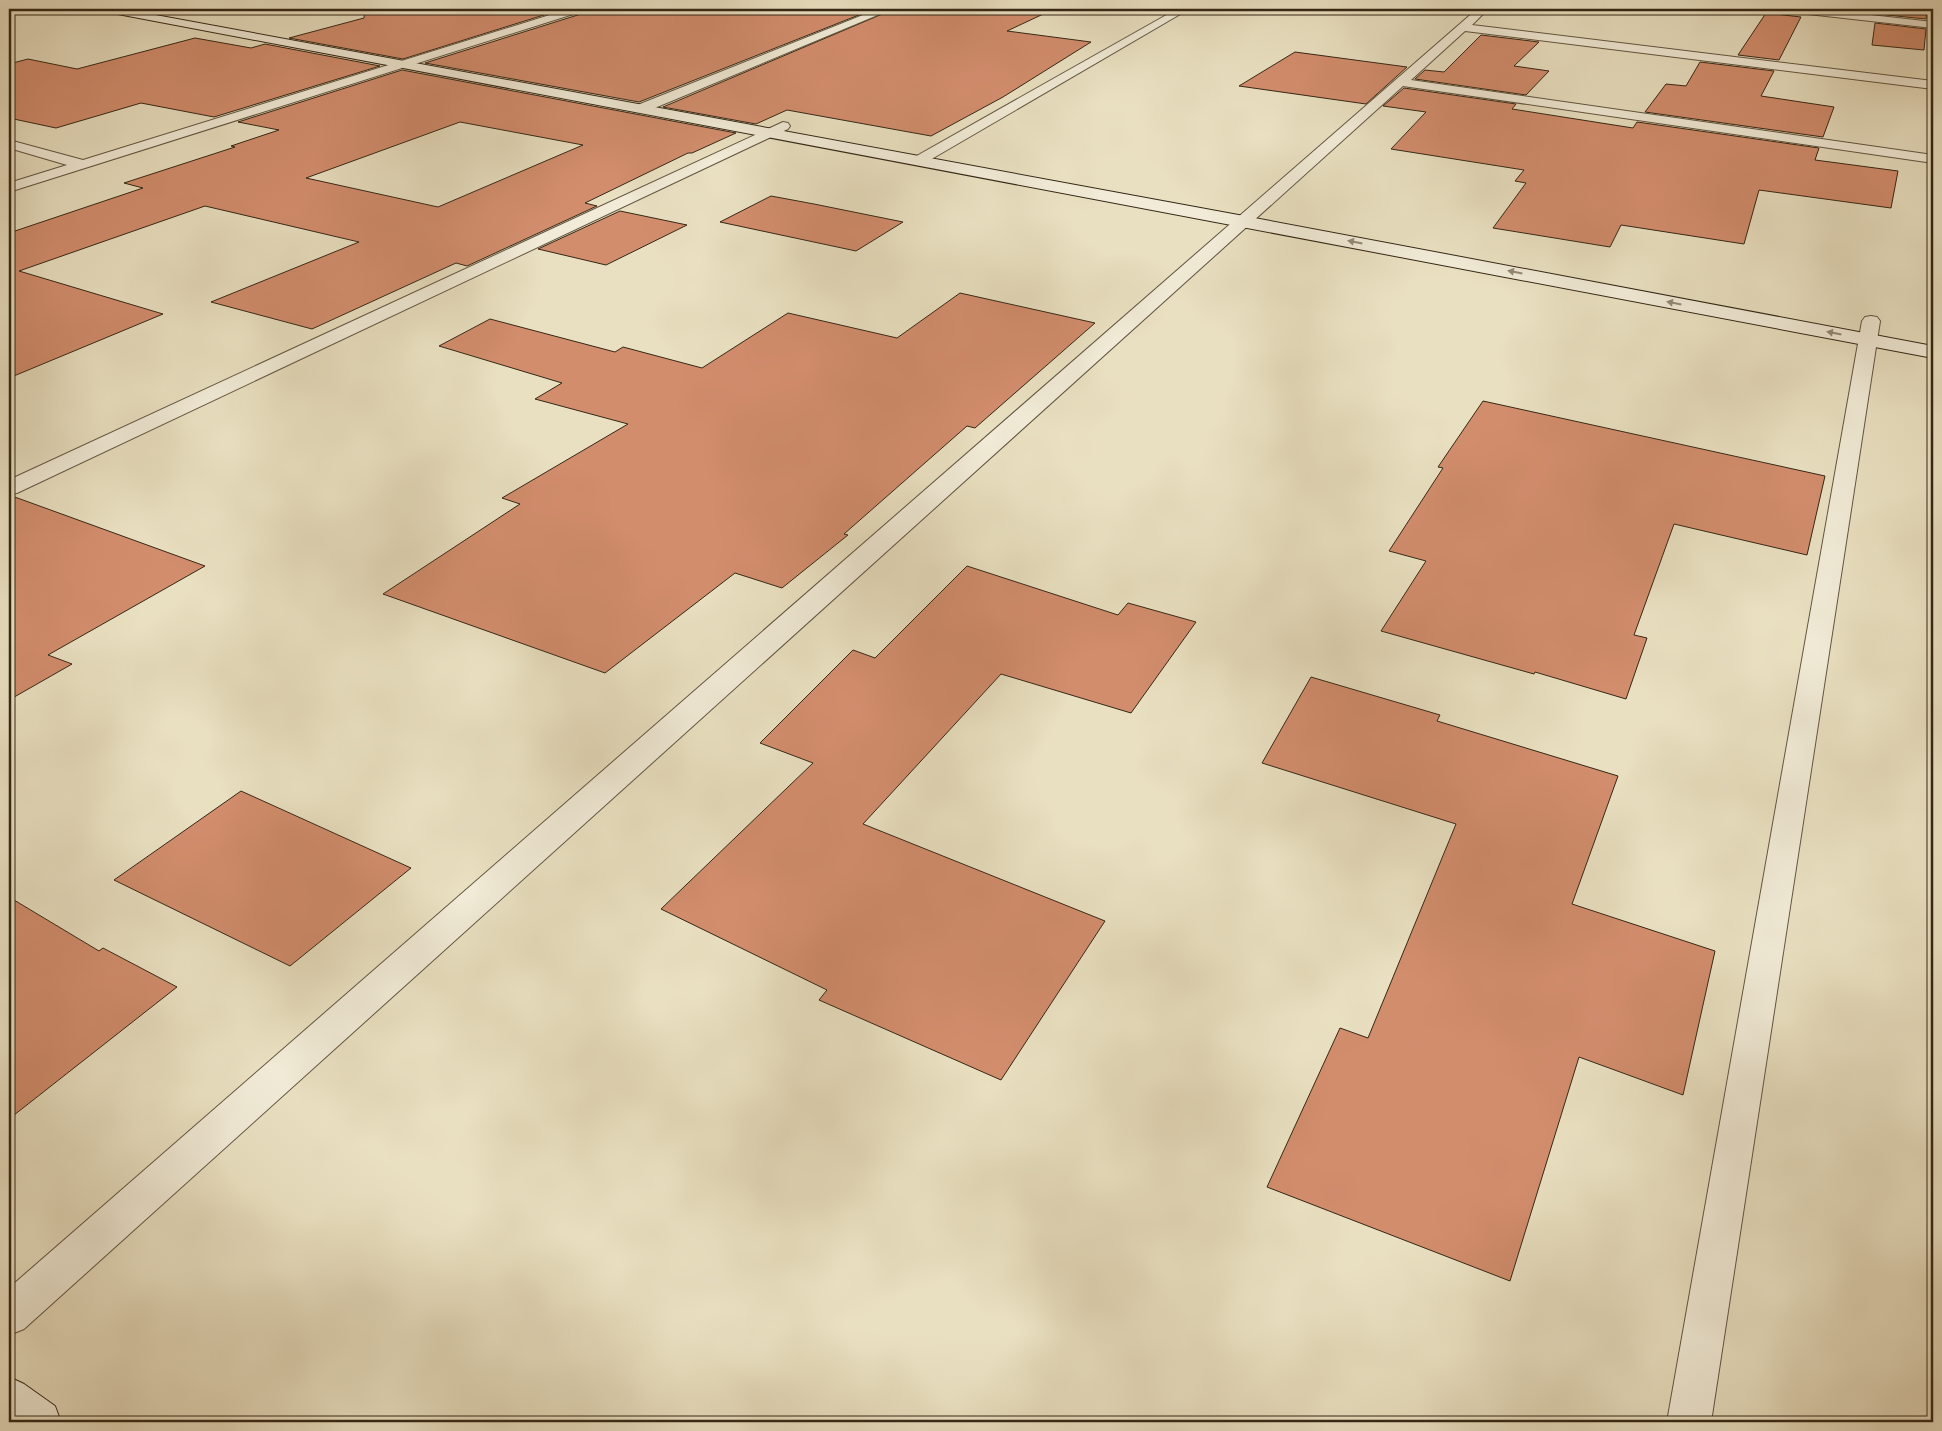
<svg xmlns="http://www.w3.org/2000/svg" width="1942" height="1431" font-family="Vollkorn,serif">
  <rect width="100%" height="100%" fill="#e9e0c1"/>
  <filter id="stains"><feTurbulence type="fractalNoise" baseFrequency=".004" numOctaves="4"/><feColorMatrix values="0 0 0 0 .2 0 0 0 0 .09 0 0 0 0 .02 0 0 0 .5 -.17"/></filter>
  <radialGradient id="worn" r=".72"><stop offset=".6" stop-color="#630" stop-opacity="0"/><stop offset="1" stop-color="#630" stop-opacity=".3"/></radialGradient>
  <!-- building -->
  <g fill="#d28d6d" stroke="#352715" fill-rule="evenodd">
    <polygon points="365,9 563,9 403,59 289,38 364,18"/>
    <polygon points="586,9 874,9 639,102 425,63 584,13"/>
    <polygon points="894,9 1054,9 1007,31 1091,42 1003,97 931,136 787,110 756,124 663,107"/>
    <polygon points="1878,9 1927,9 1926,19 1877,14"/>
    <polygon points="1766,13 1801,17 1779,60 1738,55"/>
    <polygon points="1875,23 1926,29 1924,50 1872,45"/>
    <polygon points="1481,35 1539,42 1514,66 1549,71 1526,95 1415,79 1425,70 1444,72"/>
    <polygon points="195,38 251,48 265,44 380,66 214,117 141,103 56,128 9,118 9,64 28,59 77,69"/>
    <polygon points="1295,52 1407,67 1366,104 1239,86"/>
    <polygon points="1700,62 1774,71 1761,96 1834,107 1823,137 1645,112 1666,84 1686,86"/>
    <path d="M402,70l334,63 -44,20h-4l-103,50 12,3 -130,60 -11,-3 -144,66 -101,-27 148,-60 -154,-36 -186,65 144,43 -154,64v-145l134,-45 -19,-5 111,-36 -4,-1 48,-16 -41,-8zM460,122l123,23 -145,62 -132,-29z"/>
    <polygon points="1404,88 1516,104 1512,109 1633,128 1637,122 1819,148 1815,160 1898,171 1891,208 1759,190 1744,244 1621,225 1610,247 1493,228 1526,183 1515,181 1524,170 1391,149 1426,112 1383,106"/>
    <polygon points="771,196 814,204 903,222 856,251 720,222"/>
    <polygon points="620,211 687,225 606,265 538,249"/>
    <polygon points="960,293 1095,323 975,428 967,426 844,534 848,535 782,588 735,573 605,673 383,594 520,504 502,498 628,424 535,399 562,383 439,346 490,319 615,352 623,347 702,368 788,313 897,338"/>
    <polygon points="1483,401 1825,476 1807,555 1674,524 1634,635 1647,638 1626,699 1535,672 1534,674 1381,631 1426,561 1389,551 1443,468 1438,467"/>
    <polygon points="12,496 205,566 48,655 72,664 9,700 9,497"/>
    <polygon points="967,566 1118,615 1128,603 1196,622 1131,713 1001,674 863,824 1105,921 1001,1080 819,1000 827,990 661,909 813,763 760,743 853,650 875,658"/>
    <polygon points="1311,677 1440,715 1437,721 1618,776 1572,904 1715,951 1683,1095 1579,1057 1510,1281 1267,1187 1340,1028 1368,1038 1456,824 1262,763"/>
    <polygon points="241,791 411,868 290,966 114,880"/>
    <polygon points="9,897 99,951 103,948 177,987 9,1119"/>
  </g>
  <g fill="none" stroke-linecap="round" stroke-linejoin="round">
    <!-- street casing -->
    <g stroke="#625540" stroke-width="2">
      <g id="street">
        <polygon points="569,9 584,9 583,11 9,192 9,183 67,165 9,148 9,140 83,160"/>
        <polygon points="878,9 892,9 645,112 635,112 633,109 635,106"/>
        <polygon points="1177,9 1189,9 923,164 913,164 911,161 913,158"/>
        <polygon points="1477,9 1488,9 1472,25 1933,81 1933,89 1465,31 1411,80 1933,155 1933,163 1403,86 24,1329 9,1335 9,1288"/>
        <polygon points="1785,9 1817,9 1933,22 1933,28 1790,12"/>
        <polygon points="783,122 788,123 790,126 788,129 17,493 9,495 9,480"/>
        <polygon points="1871,316 1877,317 1880,321 1711,1422 1667,1422 1862,321 1865,317"/>
      </g>
    </g>
    <!-- secondary casing -->
    <g stroke="#352715" stroke-width="2">
      <g id="secondary">
        <polygon points="102,9 123,9 1244,216 1933,346 1933,358 107,12"/>
        <polygon points="9,1377 24,1384 55,1406 61,1422 9,1422"/>
      </g>
    </g>
    <!-- street -->
    <use href="#street" fill="#f1ebd7" fill-rule="evenodd"/>
    <!-- secondary -->
    <use href="#secondary" fill="#f1ebd7" fill-rule="evenodd"/>
  </g>
  <!-- one-way arrows -->
  <defs><path id="oneway-solid" d="M-6-.8H1V-3.2L6.5 0L1 3.2V.8H-6Z" transform="scale(1.25)"/></defs>
  <g fill="#938976">
    <use href="#oneway-solid" transform="translate(1355 242) rotate(-169)"/>
    <use href="#oneway-solid" transform="translate(1515 272) rotate(-169)"/>
    <use href="#oneway-solid" transform="translate(1674 303) rotate(-169)"/>
    <use href="#oneway-solid" transform="translate(1834 333) rotate(-169)"/>
  </g>
  <!-- margin -->
  <rect width="1942" height="1431" fill="none" stroke="#e9e0c1" stroke-width="30"/>
  <rect x="10" y="10" width="1922" height="1411" fill="none" stroke="#352715" stroke-width="2.5"/>
  <rect x="15" y="15" width="1912" height="1401" fill="none" stroke="#352715"/>
  <rect width="100%" height="100%" filter="url(#stains)"/>
  <rect width="100%" height="100%" fill="url(#worn)"/>
</svg>
